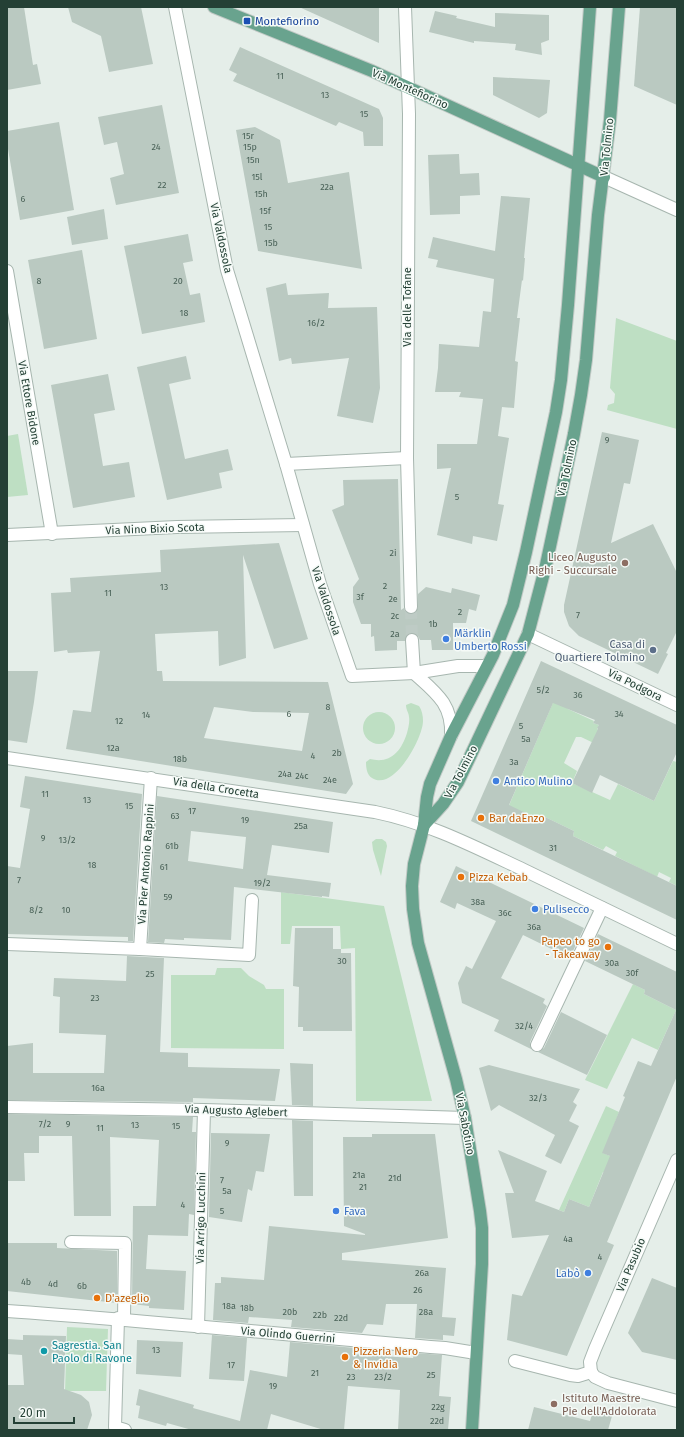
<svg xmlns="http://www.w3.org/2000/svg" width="684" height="1437" font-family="'Fira Sans',sans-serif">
  <rect width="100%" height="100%" fill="#e5eee9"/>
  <!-- green -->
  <g fill="#bedfc3">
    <polygon points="616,318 677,341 677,429 607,410 608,405 614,403 615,394 610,388"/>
    <polygon points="18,434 28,495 7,497 7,436"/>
    <polygon points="555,698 568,709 594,721 593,723 599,725 597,729 607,733 619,755 581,737 576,737 564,763 577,771 572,783 610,800 618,784 654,801 673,761 677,762 677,886 669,882 671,878 659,872 657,877 615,856 617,852 606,846 603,850 573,836 574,831 545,817 542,821 504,817"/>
    <path d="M411,703l8,3c3,4 4,10 4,15 0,17 -29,71 -51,57 -5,-3 -6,-10 -6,-16l4,-3c20,5 31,-7 37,-26 1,-4 3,-11 2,-16 0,-4 -3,-7 -3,-12z"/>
    <circle cx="379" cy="728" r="16"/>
    <polygon points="376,839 382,839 386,842 387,846 381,876 373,850 372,842"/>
    <polygon points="281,892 384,906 432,1101 356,1101 355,948 341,949 340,926 292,926 290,944 281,944"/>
    <polygon points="217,968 241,968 249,976 264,985 266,989 284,989 284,1049 171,1048 171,975 215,975"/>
    <polygon points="633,984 645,990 644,994 676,1010 658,1050 632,1038 607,1089 585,1080"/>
    <polygon points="606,1106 619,1112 603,1153 622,1161 616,1178 603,1172 589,1207 569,1199 564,1212 559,1210"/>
    <polygon points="67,1327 108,1329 106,1391 65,1391"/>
  </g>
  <!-- building -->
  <g fill="#bac9c1" fill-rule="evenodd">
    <polygon points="7,7 24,7 33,65 37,64 41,84 7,90"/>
    <polygon points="68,7 141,7 153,64 109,72 101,36 72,22"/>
    <polygon points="299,7 379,7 379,43"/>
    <polygon points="640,7 677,7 677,105 634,86"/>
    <polygon points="435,11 457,16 456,18 495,27 495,13 549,15 549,40 541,43 542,55 515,50 516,44 474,41 474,43 429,32"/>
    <polygon points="240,47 379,109 383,118 383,146 364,146 363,132 339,122 336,126 233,81 237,74 229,70"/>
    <polygon points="493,77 550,80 547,113 539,118 493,95"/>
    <polygon points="162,105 179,193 116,205 110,178 124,174 117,142 104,145 98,117"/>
    <polygon points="59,122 74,210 20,220 7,143 7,131"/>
    <polygon points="255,127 280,140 288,183 349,172 362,269 258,251 236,130"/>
    <polygon points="459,154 460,174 479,173 480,195 460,196 460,214 430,215 428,155"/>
    <polygon points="501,196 530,198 524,258 525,258 523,281 522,280 517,318 520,318 515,361 518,362 514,408 502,407 498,436 509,438 498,504 504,505 497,541 473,536 472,544 437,535 451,468 437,469 437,444 477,444 483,399 459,397 461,392 435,392 438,368 439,344 479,347 483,311 491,312 494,279 436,267 438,260 428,258 433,237 495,251"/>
    <polygon points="104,209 108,239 72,245 67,217"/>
    <polygon points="188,234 193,261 183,263 190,295 200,293 205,322 142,334 124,246"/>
    <polygon points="82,250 97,339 44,349 28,260"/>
    <polygon points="286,283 288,295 329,293 328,308 377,307 380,388 373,423 337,416 349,358 292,364 291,358 279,361 266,288"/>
    <polygon points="186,356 191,379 169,384 185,459 228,449 233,470 219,473 222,488 167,500 137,367"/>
    <polygon points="108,374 115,410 94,414 103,466 129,462 135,497 73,508 51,385"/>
    <polygon points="602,432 639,440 630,484 624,483 611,543 653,524 677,573 677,631 666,653 668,654 658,674 579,636 569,626 564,612 564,605"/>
    <polygon points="398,479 401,610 404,608 405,611 408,614 415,613 418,607 418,594 426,587 451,593 452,588 480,595 476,611 469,609 466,623 453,623 453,650 432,650 431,640 420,640 418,636 412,633 408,634 405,641 397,641 397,650 375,651 374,636 371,637 371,624 361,624 353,602 353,587 359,579 332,510 344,505 343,480"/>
    <path d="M279,543l29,96 -34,10 -31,-94 3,103 -27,8 -1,-35 -63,3 2,37h5l1,10 165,1 25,102 -7,10 -280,-45 7,-39 18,2 9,-61 -32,2 -1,-3 -13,2 -3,-59 20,-1 -1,-14 91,-6 -1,-22zM214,707l39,5 56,1 -7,38 -98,-13z"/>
    <polygon points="541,661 677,725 677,752 654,801 600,775 592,793 572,783 598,729 597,728 599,725 593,723 595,720 553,703 509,805 542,821 545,817 574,831 573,836 677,886 677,920 471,821"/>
    <polygon points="7,671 38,671 34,702 27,743 7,740"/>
    <polygon points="25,776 142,794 133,941 128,941 128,937 7,934 7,866 20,868 30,809 20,807"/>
    <path d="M157,796l176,26 -4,31 -57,-8 -5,30 64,8 -2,14 -7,-1v1l-88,-10 -3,53 -47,-2v2l-19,-1 -1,4 -16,-1zM191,831l55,6 -3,32 -55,-8z"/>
    <polygon points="456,866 584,928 571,955 570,954 568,957 523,935 501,978 545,999 543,1003 547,1006 530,1042 531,1049 494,1031 499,1020 462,1003 458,983 466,966 472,969 496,921 457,903 455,909 440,902"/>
    <polygon points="295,928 333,928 333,949 341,949 341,953 351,953 352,1031 303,1031 303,1027 298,1027 299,987 293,986"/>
    <polygon points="598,934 677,972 677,1076 607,1242 614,1245 567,1356 507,1340 512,1294 522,1296 549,1235 512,1238 505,1193 514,1193 498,1150 547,1171 535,1201 564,1212 569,1199 589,1207 610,1156 602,1153 625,1097 623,1096 638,1061 651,1066 676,1010 644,994 645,990 585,961"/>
    <polygon points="127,956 164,958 160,1052 188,1053 188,1067 280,1069 275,1101 193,1098 193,1102 7,1100 7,1046 33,1043 33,1073 104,1073 106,1035 59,1033 60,997 53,996 54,978 126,981"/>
    <polygon points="561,1012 607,1035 587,1075 538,1052 544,1048"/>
    <polygon points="290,1063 313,1064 313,1106 292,1105"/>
    <polygon points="489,1065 580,1089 573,1102 577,1105 569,1121 579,1126 561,1164 545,1156 555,1135 499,1105 491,1111 479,1068"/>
    <polygon points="7,1114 193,1117 192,1132 196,1132 194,1215 189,1214 188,1236 148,1235 146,1269 186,1271 184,1310 149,1308 149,1306 132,1304 133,1206 156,1206 159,1140 110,1137 111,1216 74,1216 72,1136 39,1136 39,1153 24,1153 25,1181 7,1181"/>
    <polygon points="292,1120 313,1121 313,1196 294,1196"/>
    <polygon points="211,1133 270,1134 264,1172 256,1171 252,1191 248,1189 242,1222 209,1217"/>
    <polygon points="372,1134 435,1134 448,1238 342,1253 342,1260 446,1268 442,1317 456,1318 454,1336 443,1335 443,1340 415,1338 417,1304 386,1304 383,1325 367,1324 362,1333 291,1327 292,1320 249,1317 248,1323 213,1320 215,1283 221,1283 221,1277 264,1280 269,1226 365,1235 365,1234 344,1226 343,1137 372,1137"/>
    <polygon points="7,1243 57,1243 57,1248 117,1251 117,1303 7,1291"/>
    <polygon points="652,1278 677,1288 677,1360 642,1352 628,1333"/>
    <polygon points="23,1335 66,1336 64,1389 81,1395 89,1402 92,1415 87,1430 7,1430 7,1385 24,1385 22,1355 7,1354 7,1339 23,1340"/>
    <polygon points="212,1335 247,1338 244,1381 209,1379"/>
    <polygon points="137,1340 183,1342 181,1377 136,1374"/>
    <polygon points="290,1342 355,1348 352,1354 413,1358 414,1353 442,1355 439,1396 451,1397 448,1430 398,1430 400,1390 348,1386 344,1430 324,1430 271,1414 267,1430 192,1430 167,1423 166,1426 138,1418 140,1406 136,1405 139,1389 194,1405 193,1408 240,1421 250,1370 287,1377"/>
    <polygon points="534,1407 590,1421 593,1411 612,1416 608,1430 528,1430"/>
  </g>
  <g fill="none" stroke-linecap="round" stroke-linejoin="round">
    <!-- minor-tunnel -->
    <polyline stroke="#becbc5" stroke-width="12" stroke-dasharray="12 6" stroke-linecap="butt" points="411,607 412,640"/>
    <!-- minor casing -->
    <g stroke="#a7b6af" stroke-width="14">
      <g id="minor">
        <polyline points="175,7 227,270 286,464 320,584 352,676 414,673 458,666 487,666"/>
        <polyline points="405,7 409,114 407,458 411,607"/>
        <polyline points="604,177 677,210"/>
        <polyline points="7,271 52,534"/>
        <polyline points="286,464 407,458"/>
        <polyline points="7,535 177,527 303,525"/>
        <polyline points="528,634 677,705"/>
        <polyline points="412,640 414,673"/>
        <path d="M414,673c21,19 39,31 37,63"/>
        <path d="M7,758l368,54c54,11 100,35 149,58 51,25 102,49 153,74"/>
        <polyline points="7,944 140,949 249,955 252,900"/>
        <polyline points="140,949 151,778"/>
        <polyline points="537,1045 602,908"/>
        <polyline points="7,1107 204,1110 465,1118"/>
        <polyline points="71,1242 125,1243 124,1319"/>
        <path d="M7,1311c146,10 292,25 438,37l31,5"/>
        <polyline points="118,1318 115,1427 125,1430"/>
        <polyline points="198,1327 204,1110"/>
        <polyline points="515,1361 570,1375 578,1376 591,1372"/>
        <polyline points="591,1372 590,1362 595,1349 677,1160"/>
        <polyline points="591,1372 595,1377 608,1383 677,1401"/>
      </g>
    </g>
    <!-- major casing -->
    <g stroke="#c2cac6" stroke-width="14">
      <g id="major">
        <polyline points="214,7 372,71 604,177"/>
        <polyline points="424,825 443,804 458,782 528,634 546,565 574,434 581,395 586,360 598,215 610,120 619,7"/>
        <polyline points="472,1430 482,1264 482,1228 480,1211 465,1118 456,1079 418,943 413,909 412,886 414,864 424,825 427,797 430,784 451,736 493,655 513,605 526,552 556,412 561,380 568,305 590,7"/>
      </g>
    </g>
    <!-- minor -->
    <use href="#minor" stroke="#fff" stroke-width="12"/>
    <!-- major -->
    <use href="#major" stroke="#69a38e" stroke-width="12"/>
  </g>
  <!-- markers -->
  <rect fill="#1a4fb4" stroke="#f5faf7" stroke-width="1.5" x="243" y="17" width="8" height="8" rx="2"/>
  <g fill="#8d6e63" stroke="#f5faf7" stroke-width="1.5">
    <circle cx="625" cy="563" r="4"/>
    <circle cx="554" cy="1404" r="4"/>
  </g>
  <g fill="#3f7fe0" stroke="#f5faf7" stroke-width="1.5">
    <circle cx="446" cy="639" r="4"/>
    <circle cx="496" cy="781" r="4"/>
    <circle cx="535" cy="909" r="4"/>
    <circle cx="336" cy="1211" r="4"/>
    <circle cx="588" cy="1273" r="4"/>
  </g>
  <circle fill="#5c6f8a" stroke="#f5faf7" stroke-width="1.5" cx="653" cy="650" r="4"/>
  <g fill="#e8710a" stroke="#f5faf7" stroke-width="1.5">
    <circle cx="481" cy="818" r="4"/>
    <circle cx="461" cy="877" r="4"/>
    <circle cx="608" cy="947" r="4"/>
    <circle cx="97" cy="1298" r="4"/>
    <circle cx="345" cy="1357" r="4"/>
  </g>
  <circle fill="#0f9aa8" stroke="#f5faf7" stroke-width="1.5" cx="44" cy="1351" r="4"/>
  <g text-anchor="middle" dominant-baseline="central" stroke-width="3" stroke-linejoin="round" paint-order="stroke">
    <!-- number labels -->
    <g font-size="9" fill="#4a6258">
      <text x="280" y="76">11</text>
      <text x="325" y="95">13</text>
      <text x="364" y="114">15</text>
      <text x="248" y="136">15r</text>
      <text x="156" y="147">24</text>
      <text x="250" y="147">15p</text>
      <text x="253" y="160">15n</text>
      <text x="257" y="177">15l</text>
      <text x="162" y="185">22</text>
      <text x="327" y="187">22a</text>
      <text x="261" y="194">15h</text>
      <text x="23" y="199">6</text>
      <text x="265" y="211">15f</text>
      <text x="268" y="227">15</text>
      <text x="271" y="243">15b</text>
      <text x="39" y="281">8</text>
      <text x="178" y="281">20</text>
      <text x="184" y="313">18</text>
      <text x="316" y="323">16/2</text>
      <text x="607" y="440">9</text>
      <text x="457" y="497">5</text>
      <text x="393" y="553">2i</text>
      <text x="385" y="586">2</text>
      <text x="164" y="587">13</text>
      <text x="108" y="593">11</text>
      <text x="360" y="597">3f</text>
      <text x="393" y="599">2e</text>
      <text x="460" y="612">2</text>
      <text x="578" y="615">7</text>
      <text x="395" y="616">2c</text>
      <text x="433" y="624">1b</text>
      <text x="395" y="634">2a</text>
      <text x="543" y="690">5/2</text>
      <text x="578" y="695">36</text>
      <text x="328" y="707">8</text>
      <text x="289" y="714">6</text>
      <text x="619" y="714">34</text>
      <text x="146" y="715">14</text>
      <text x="119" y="721">12</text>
      <text x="521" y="726">5</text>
      <text x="526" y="739">5a</text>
      <text x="113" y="748">12a</text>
      <text x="337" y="753">2b</text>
      <text x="313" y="756">4</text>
      <text x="180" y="759">18b</text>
      <text x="514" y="762">3a</text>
      <text x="285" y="774">24a</text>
      <text x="302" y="776">24c</text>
      <text x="330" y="780">24e</text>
      <text x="45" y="794">11</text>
      <text x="87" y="800">13</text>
      <text x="129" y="806">15</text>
      <text x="192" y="811">17</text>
      <text x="175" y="816">63</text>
      <text x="245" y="820">19</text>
      <text x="301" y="826">25a</text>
      <text x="43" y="838">9</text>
      <text x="67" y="840">13/2</text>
      <text x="172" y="846">61b</text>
      <text x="553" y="848">31</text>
      <text x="92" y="865">18</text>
      <text x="164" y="867">61</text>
      <text x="19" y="880">7</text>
      <text x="262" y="883">19/2</text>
      <text x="168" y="897">59</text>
      <text x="478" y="902">38a</text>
      <text x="36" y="910">8/2</text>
      <text x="66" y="910">10</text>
      <text x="505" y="913">36c</text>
      <text x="534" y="927">36a</text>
      <text x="342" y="961">30</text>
      <text x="612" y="963">30a</text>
      <text x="632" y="973">30f</text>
      <text x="150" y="974">25</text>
      <text x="95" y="998">23</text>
      <text x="524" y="1026">32/4</text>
      <text x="98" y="1088">16a</text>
      <text x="538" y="1098">32/3</text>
      <text x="45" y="1124">7/2</text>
      <text x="68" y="1124">9</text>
      <text x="135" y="1125">13</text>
      <text x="176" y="1126">15</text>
      <text x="100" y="1128">11</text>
      <text x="227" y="1143">9</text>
      <text x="359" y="1175">21a</text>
      <text x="395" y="1178">21d</text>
      <text x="222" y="1180">7</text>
      <text x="363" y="1187">21</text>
      <text x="227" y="1191">5a</text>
      <text x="183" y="1205">4</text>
      <text x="222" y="1211">5</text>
      <text x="568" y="1239">4a</text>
      <text x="600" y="1257">4</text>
      <text x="422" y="1273">26a</text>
      <text x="26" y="1282">4b</text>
      <text x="53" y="1284">4d</text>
      <text x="82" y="1286">6b</text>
      <text x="418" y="1290">26</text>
      <text x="229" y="1306">18a</text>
      <text x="247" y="1308">18b</text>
      <text x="290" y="1312">20b</text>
      <text x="426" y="1312">28a</text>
      <text x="320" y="1315">22b</text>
      <text x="341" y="1318">22d</text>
      <text x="156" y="1350">13</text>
      <text x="231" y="1365">17</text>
      <text x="315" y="1373">21</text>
      <text x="431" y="1375">25</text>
      <text x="351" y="1377">23</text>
      <text x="383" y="1377">23/2</text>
      <text x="273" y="1386">19</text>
      <text x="438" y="1407">22g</text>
      <text x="437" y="1421">22d</text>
    </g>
    <!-- transit labels -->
    <g font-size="11" fill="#164399" stroke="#f5faf7" text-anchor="start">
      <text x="255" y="21">Montefiorino</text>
    </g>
    <!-- street labels -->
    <g font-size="11" fill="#244035" stroke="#f5faf7">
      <text transform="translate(410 89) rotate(24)">Via Montefiorino</text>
      <text transform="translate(607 147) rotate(-84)">Via Tolmino</text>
      <text transform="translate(221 238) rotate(78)">Via Valdossola</text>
      <text transform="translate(407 307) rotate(-90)">Via delle Tofane</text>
      <text transform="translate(29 403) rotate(80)">Via Ettore Bidone</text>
      <text transform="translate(567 468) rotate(-78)">Via Tolmino</text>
      <text transform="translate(155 529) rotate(-2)">Via Nino Bixio Scota</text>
      <text transform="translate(326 601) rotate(72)">Via Valdossola</text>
      <text transform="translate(635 685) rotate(26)">Via Podgora</text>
      <text transform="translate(461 772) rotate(-62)">Via Tolmino</text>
      <text transform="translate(216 788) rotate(9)">Via della Crocetta</text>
      <text transform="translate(146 864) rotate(-86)">Via Pier Antonio Rappini</text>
      <text transform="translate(236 1111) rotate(2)">Via Augusto Aglebert</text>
      <text transform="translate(465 1124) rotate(79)">Via Sabotino</text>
      <text transform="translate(201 1218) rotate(-89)">Via Arrigo Lucchini</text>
      <text transform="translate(631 1265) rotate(-67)">Via Pasubio</text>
      <text transform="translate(288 1335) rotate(5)">Via Olindo Guerrini</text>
    </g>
    <!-- education labels -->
    <g font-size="11" fill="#785e54" stroke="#f5faf7" text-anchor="end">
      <text x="617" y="557">Liceo Augusto<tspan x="617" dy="13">Righi - Succursale</tspan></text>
      <text x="562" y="1398" text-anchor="start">Istituto Maestre<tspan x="562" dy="13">Pie dell'Addolorata</tspan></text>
    </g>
    <!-- shop labels -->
    <g font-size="11" fill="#366cbe" stroke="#f5faf7" text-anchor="start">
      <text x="454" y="633">Märklin<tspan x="454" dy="13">Umberto Rossi</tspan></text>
      <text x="504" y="781">Antico Mulino</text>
      <text x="543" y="909">Pulisecco</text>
      <text x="344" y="1211">Fava</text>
      <text x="580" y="1273" text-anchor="end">Labò</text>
    </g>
    <!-- service labels -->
    <g font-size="11" fill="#4e5e75" stroke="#f5faf7" text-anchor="end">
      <text x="645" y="644">Casa di<tspan x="645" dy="13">Quartiere Tolmino</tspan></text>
    </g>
    <!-- food labels -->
    <g font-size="11" fill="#c56008" stroke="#f5faf7" text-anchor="start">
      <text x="489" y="818">Bar daEnzo</text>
      <text x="469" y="877">Pizza Kebab</text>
      <text x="600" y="941" text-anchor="end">Papeo to go<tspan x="600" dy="13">- Takeaway</tspan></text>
      <text x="105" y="1298">D'azeglio</text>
      <text x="353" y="1351">Pizzeria Nero<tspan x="353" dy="13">&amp; Invidia</tspan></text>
    </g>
    <!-- culture labels -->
    <g font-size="11" fill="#0d838f" stroke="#f5faf7" text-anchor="start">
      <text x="52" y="1345">Sagrestia. San<tspan x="52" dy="13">Paolo di Ravone</tspan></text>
    </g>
  </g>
  <!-- border -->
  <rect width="684" height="1437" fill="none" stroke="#244035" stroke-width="16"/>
  <!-- scale -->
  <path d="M14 1417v6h60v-6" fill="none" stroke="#244035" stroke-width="2"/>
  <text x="20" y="1417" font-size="12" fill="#244035" stroke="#f5faf7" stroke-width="3" paint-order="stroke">20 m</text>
</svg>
